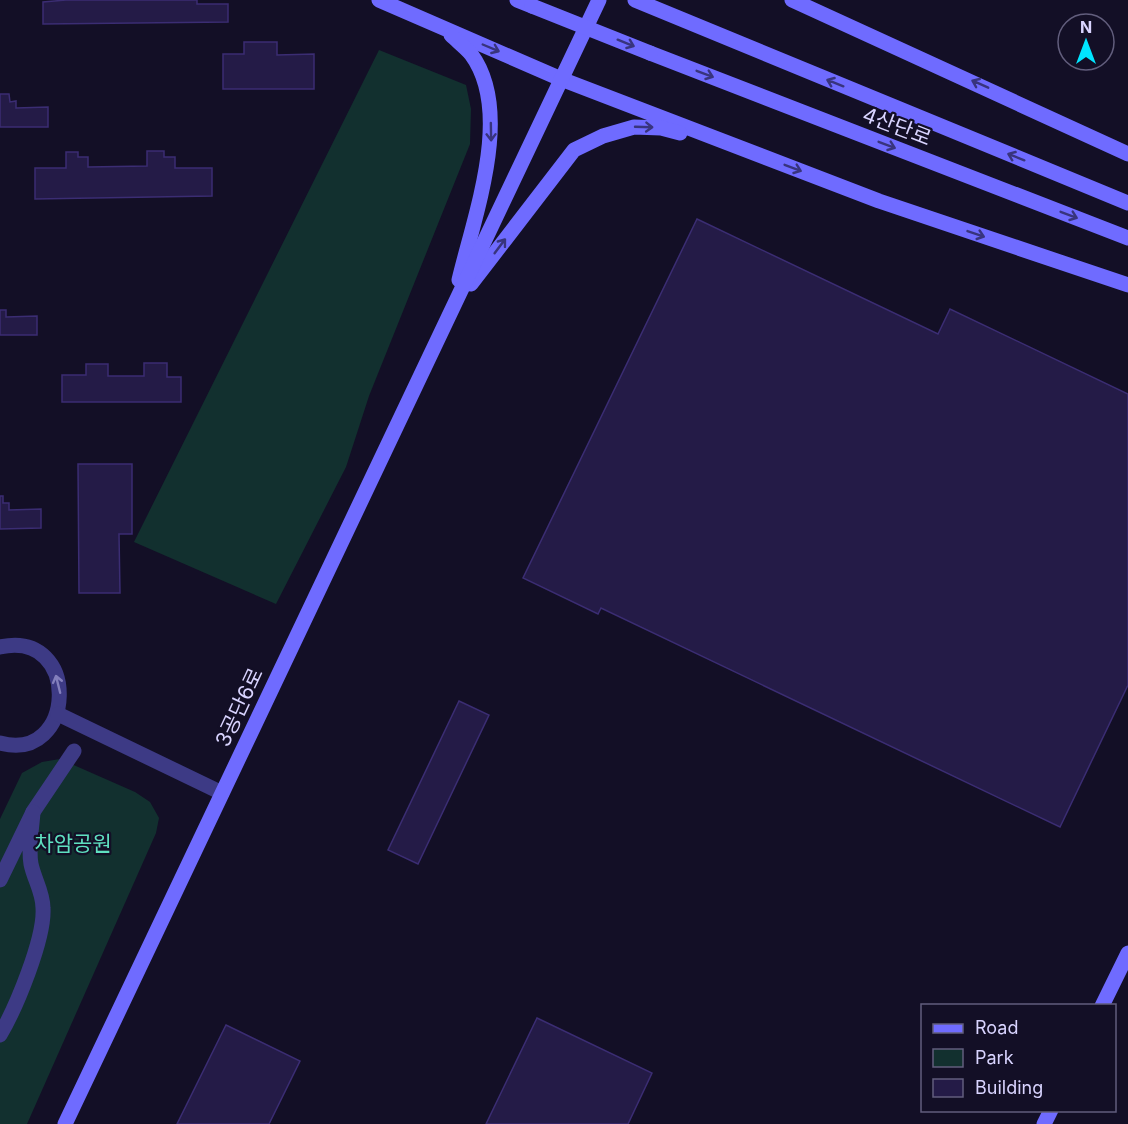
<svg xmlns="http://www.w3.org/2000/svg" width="1128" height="1124" font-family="Inter,'Noto Sans KR',sans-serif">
  <rect width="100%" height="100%" fill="#130f26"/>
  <!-- green -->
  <g fill="#12302f">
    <polygon points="379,50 466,85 471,109 470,144 369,396 346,467 276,604 134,542"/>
    <polygon points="60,759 135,792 150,802 159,818 156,833 27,1124 0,1124 0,819 22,773 42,762"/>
  </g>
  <!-- building -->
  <g fill="#241b47" stroke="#3b2d73" stroke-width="1.5">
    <polygon points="66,0 197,0 197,4 228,4 228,22 43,24 43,2"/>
    <polygon points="244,42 277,42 277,55 314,54 314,89 223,89 223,54 244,54"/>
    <polygon points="0,94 9,94 10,102 16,101 16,108 48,107 48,127 0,127"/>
    <polygon points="147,151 164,151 164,157 175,157 175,168 212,168 212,196 35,199 35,168 66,168 66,152 78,152 78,157 88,157 88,167 147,166"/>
    <polygon points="697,219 938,334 950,309 1128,394 1128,685 1060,827 601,608 598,614 523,578"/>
    <polygon points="0,310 6,310 6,317 37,316 37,335 0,335"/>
    <polygon points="144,363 167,363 167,377 181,377 181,402 62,402 62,375 86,375 86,364 108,364 108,376 144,376"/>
    <polygon points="78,464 132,464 132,534 119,534 120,593 79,593"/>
    <polygon points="0,496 3,496 3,503 9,503 9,510 41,509 41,528 0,529"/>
    <polygon points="459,701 489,715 418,864 388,850"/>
    <polygon points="537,1018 652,1073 628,1124 486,1124"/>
    <polygon points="226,1025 300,1061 269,1124 177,1124"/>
  </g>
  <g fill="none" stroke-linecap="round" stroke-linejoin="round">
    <!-- street -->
    <g stroke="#3d3a85" stroke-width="15">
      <path d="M0,647c82,-18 76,117 0,96"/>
      <polyline points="58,714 222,793"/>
      <polyline points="33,812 74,751"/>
      <path d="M0,880l33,-68c-1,16 -5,36 -2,52 3,15 12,28 12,44 2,30 -27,100 -43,127"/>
    </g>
    <!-- secondary -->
    <g stroke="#6f6bff" stroke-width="15">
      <polyline points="379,0 561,79 879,201 1128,285"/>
      <polyline points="517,0 532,6"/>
      <polyline points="635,0 1128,203"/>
      <polyline points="792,0 1128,154"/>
      <path d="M451,35c6,6 14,12 20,19 43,58 3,162 -12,226"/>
      <polyline points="650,53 1128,238"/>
      <polyline points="471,284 574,150 603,136 634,127 661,128 680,133"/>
      <polyline points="1102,1006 1128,953"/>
      <polyline points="65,1124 599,0"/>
      <polyline points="1044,1124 1051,1110"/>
    </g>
    <!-- secondary-bridge -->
    <polyline stroke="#6f6bff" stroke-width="15" points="532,6 650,53"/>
  </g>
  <!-- one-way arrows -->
  <defs><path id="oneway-shaft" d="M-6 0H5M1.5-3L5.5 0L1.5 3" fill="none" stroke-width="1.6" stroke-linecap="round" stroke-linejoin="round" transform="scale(1.5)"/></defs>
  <g stroke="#38347d">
    <use href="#oneway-shaft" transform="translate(626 43) rotate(22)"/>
    <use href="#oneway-shaft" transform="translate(491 48) rotate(23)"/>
    <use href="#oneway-shaft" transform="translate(705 74) rotate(21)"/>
    <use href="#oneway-shaft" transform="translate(835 83) rotate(-158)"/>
    <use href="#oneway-shaft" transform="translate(980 84) rotate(-156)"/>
    <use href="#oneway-shaft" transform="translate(644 127) rotate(2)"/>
    <use href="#oneway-shaft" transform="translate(491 132) rotate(89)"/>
    <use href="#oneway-shaft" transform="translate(887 145) rotate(21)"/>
    <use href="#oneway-shaft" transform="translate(1016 157) rotate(-158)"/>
    <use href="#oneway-shaft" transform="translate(793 168) rotate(21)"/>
    <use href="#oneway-shaft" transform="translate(1069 215) rotate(21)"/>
    <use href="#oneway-shaft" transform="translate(976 234) rotate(19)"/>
    <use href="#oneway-shaft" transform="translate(500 246) rotate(-53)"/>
  </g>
  <use stroke="#837fbc" href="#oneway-shaft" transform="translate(58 684) rotate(-104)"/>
  <g text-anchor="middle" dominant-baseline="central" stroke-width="4.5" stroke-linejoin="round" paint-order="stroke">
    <!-- street labels -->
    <g font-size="21" fill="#d9d4ff" stroke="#130f26">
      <text transform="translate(897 126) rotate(21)">4산단로</text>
      <text transform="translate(239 707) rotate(-65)">3공단6로</text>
    </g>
    <!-- park labels -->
    <g font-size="21" fill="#5fe0c0" stroke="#130f26">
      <text x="73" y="843">차암공원</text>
    </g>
  </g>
  <!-- legend -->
  <rect x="921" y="1004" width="195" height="108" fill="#130f26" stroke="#625e7d" stroke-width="1.5"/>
  <rect x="933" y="1024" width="30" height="9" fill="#6f6bff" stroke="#625e7d" stroke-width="1.5"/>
  <text x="975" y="1034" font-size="18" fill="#d9d4ff">Road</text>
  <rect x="933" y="1049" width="30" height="18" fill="#12302f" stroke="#625e7d" stroke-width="1.5"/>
  <text x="975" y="1064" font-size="18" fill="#d9d4ff">Park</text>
  <rect x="933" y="1079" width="30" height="18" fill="#241b47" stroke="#625e7d" stroke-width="1.5"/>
  <text x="975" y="1094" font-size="18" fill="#d9d4ff">Building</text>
  <!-- north arrow -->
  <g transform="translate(1086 42)"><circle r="28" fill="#130f26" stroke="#625e7d" stroke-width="1.5"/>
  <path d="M0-4.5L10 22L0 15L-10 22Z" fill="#00e5ff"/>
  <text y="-9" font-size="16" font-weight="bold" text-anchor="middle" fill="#d9d4ff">N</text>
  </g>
</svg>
